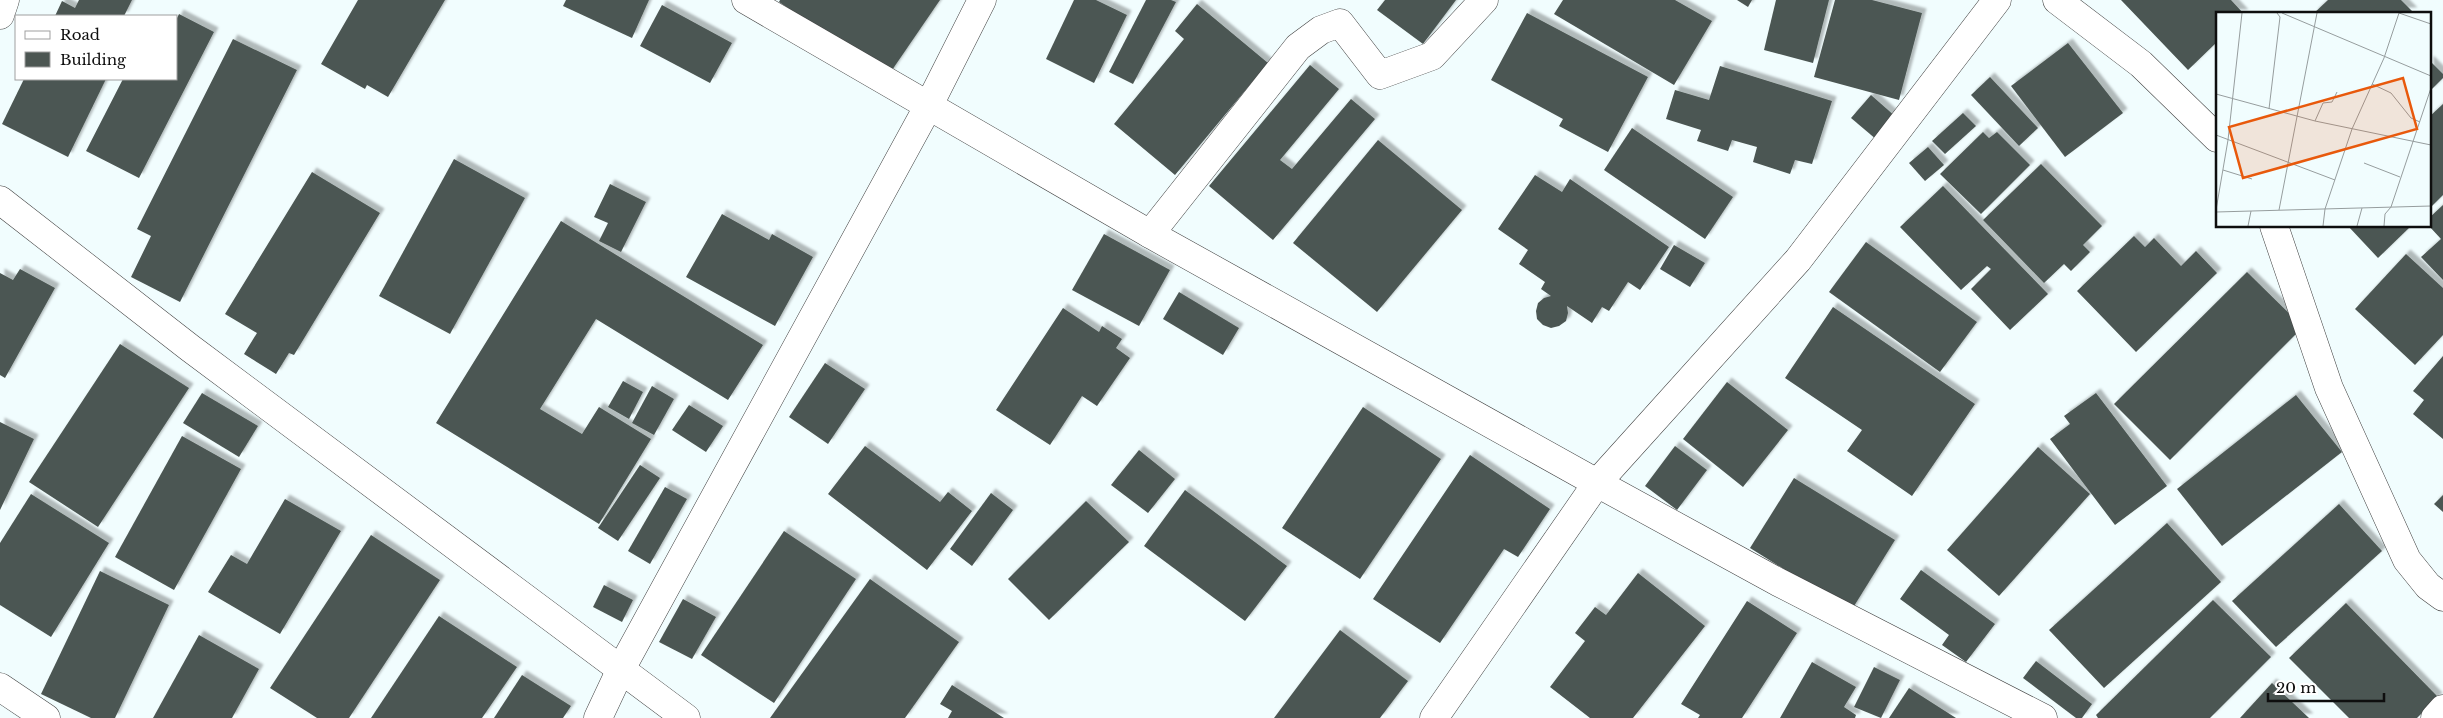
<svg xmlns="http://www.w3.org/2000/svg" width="2443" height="718" font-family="'Libre Baskerville',serif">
  <defs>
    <filter id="shadow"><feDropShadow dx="4.5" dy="-4.5" stdDeviation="1" flood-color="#0004"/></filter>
  </defs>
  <rect width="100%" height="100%" fill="#f1fdfe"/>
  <!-- building -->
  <g fill="#4c5652" filter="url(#shadow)">
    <polygon points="79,0 132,0 124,16 55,16 62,1 75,8"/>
    <polygon points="358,0 445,0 388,97 367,85 365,89 321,64"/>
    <polygon points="566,0 649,0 632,38 563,6"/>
    <polygon points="780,0 940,0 888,76 779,2"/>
    <polygon points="1074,0 1096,0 1127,15 1094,83 1046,59"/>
    <polygon points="1146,0 1171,0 1176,2 1133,84 1109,72"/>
    <polygon points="1385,0 1456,0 1423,44 1377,10"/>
    <polygon points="1563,0 1675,0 1712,21 1674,85 1554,14"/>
    <polygon points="1737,0 1752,0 1748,7"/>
    <polygon points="1776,0 1829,0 1813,63 1764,50"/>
    <polygon points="1835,0 1872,0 1922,13 1899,100 1814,77"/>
    <polygon points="2121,0 2231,0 2244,14 2217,14 2217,42 2188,70"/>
    <polygon points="2328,0 2401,0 2413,12 2313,14"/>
    <polygon points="1197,4 1268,63 1175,175 1114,124 1184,39 1175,31"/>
    <polygon points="662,5 732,43 710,83 640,46"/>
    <polygon points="1527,13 1648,77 1608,152 1559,126 1563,119 1491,80"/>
    <polygon points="179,14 214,32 139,178 86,151 123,79 176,79 176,20"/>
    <polygon points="233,39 297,70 180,302 131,277 151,236 137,229"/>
    <polygon points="2068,43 2123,113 2065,157 2011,86"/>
    <polygon points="2429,60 2443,74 2443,78 2429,92"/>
    <polygon points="1310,65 1339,89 1280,160 1292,169 1351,99 1375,119 1273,240 1209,186"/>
    <polygon points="1720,66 1832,101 1812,164 1795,160 1790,174 1753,162 1757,147 1732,140 1728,151 1697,141 1701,130 1666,119 1675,90 1709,100"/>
    <polygon points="1990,77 2038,128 2019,146 1971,95"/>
    <polygon points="24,79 106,79 68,157 2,124"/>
    <polygon points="1871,95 1896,117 1877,140 1851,118"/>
    <polygon points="2443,104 2443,195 2429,209 2429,117"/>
    <polygon points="1963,113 1976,126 1945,154 1932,141"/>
    <polygon points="1632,128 1733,197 1705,239 1604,170"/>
    <polygon points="1983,132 1989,138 1997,132 2030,165 1981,214 1940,174"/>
    <polygon points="1378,140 1462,210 1377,312 1293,243"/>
    <polygon points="1928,147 1944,165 1925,181 1909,163"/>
    <polygon points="454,159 525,198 450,334 379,296"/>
    <polygon points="2041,164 2102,226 2083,245 2090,252 2071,271 2064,264 2044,283 1983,220"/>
    <polygon points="312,172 380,213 294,355 289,353 276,374 244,354 257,333 225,314"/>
    <polygon points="1535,175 1562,192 1570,179 1669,247 1640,290 1628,282 1609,311 1602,307 1592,323 1567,306 1568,313 1566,321 1559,326 1551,328 1543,325 1537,319 1536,311 1538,303 1544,298 1551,296 1541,289 1545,282 1519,264 1528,250 1498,229"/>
    <polygon points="610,184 646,202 621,252 599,241 608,223 594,217"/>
    <polygon points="1943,186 2048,294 2010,330 1971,289 1991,269 1987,266 1961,290 1900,227"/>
    <polygon points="2443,205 2443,280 2421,257 2441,239 2429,226 2429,218"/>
    <polygon points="722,214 769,240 772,234 813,257 775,326 686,277"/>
    <polygon points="561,221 763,345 728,400 596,319 540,409 582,434 599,407 651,439 599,524 436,423"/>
    <polygon points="2348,226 2411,226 2378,258"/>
    <polygon points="1104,234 1170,270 1139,326 1072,290"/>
    <polygon points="2134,236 2145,247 2154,238 2181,266 2196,251 2217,273 2136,352 2077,291"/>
    <polygon points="1866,242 1977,322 1940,372 1829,292"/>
    <polygon points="1674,245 1705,263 1690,287 1660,269"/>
    <polygon points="2406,254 2443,288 2443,335 2415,365 2355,309"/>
    <polygon points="20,269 55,288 5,378 0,375 0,273 13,280"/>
    <polygon points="2247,272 2303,327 2170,460 2114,404"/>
    <polygon points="1179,292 1239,328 1223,355 1163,319"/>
    <polygon points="1833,307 1975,404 1912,496 1847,451 1862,430 1785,378"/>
    <polygon points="1063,308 1099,332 1102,326 1122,339 1116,348 1130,358 1097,406 1082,396 1050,445 996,410"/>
    <polygon points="120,344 189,388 98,527 29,482"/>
    <polygon points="2443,356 2443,439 2413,414 2424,400 2413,391"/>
    <polygon points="825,363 865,389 828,444 789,417"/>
    <polygon points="623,381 643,392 629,419 608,407"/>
    <polygon points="1727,382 1788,430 1743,487 1683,439"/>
    <polygon points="652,386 674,399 654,435 632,423"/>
    <polygon points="202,393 258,426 239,457 183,423"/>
    <polygon points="2096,393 2167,486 2115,525 2050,439 2070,424 2064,416"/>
    <polygon points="2296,395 2342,452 2222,546 2177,489"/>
    <polygon points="689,405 723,426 706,452 672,430"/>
    <polygon points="1363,407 1441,459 1360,579 1282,528"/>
    <polygon points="0,422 34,439 0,510"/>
    <polygon points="182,436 241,469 174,590 115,557"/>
    <polygon points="865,446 940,502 948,492 972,511 927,570 828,494"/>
    <polygon points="1675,446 1707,470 1677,510 1645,486"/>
    <polygon points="2038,447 2090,494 1999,596 1947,550"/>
    <polygon points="1139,450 1175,479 1148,513 1111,485"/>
    <polygon points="1470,455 1550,509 1518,557 1504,549 1440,643 1373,599"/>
    <polygon points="640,465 660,478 618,541 598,528"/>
    <polygon points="1794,478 1895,540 1851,611 1750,548"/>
    <polygon points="665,487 687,499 650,564 628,551"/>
    <polygon points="1185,490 1287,566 1245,621 1144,546"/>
    <polygon points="991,493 1013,510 972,566 950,549"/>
    <polygon points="31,494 109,543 51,637 0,605 0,543"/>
    <polygon points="2443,495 2443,512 2434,504"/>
    <polygon points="285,499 341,531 280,634 208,592 231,555 247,564"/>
    <polygon points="1086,501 1129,542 1049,620 1008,579"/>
    <polygon points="2339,504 2382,551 2276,647 2232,601"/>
    <polygon points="2167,523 2221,582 2104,688 2049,630"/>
    <polygon points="784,531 856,579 774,703 701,655"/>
    <polygon points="371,535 440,580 349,718 317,718 270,688"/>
    <polygon points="1921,570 1995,624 1966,662 1942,645 1949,635 1900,599"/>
    <polygon points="100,571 169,605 115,718 91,718 41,694"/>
    <polygon points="1638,573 1705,626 1633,718 1590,718 1550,687 1585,641 1575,633 1595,607 1606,615"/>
    <polygon points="870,579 959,642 905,718 770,718"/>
    <polygon points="604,585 633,600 622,622 593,607"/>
    <polygon points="683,599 716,617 692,659 659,642"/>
    <polygon points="2213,600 2271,657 2210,718 2098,718 2096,715"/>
    <polygon points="1747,601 1797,633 1742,718 1698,718 1700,715 1681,704"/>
    <polygon points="2346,603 2438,697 2417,718 2349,718 2289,658"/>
    <polygon points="439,616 517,667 482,718 371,718"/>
    <polygon points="1340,630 1408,681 1380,718 1274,718"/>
    <polygon points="199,635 259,669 232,718 153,718"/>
    <polygon points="2036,661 2092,704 2082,718 2076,718 2023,678"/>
    <polygon points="1812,662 1856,687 1844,707 1856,715 1855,718 1780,718"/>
    <polygon points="1874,667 1900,680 1881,718 1854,707"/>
    <polygon points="522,675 571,706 563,718 494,718"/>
    <polygon points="2272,683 2309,718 2240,718"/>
    <polygon points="952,685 1004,718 948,718 952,711 940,704"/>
    <polygon points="1909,688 1956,718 1889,718"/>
  </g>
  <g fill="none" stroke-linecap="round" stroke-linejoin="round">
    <!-- street casing -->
    <g stroke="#414141" stroke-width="29">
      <g id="street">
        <polyline points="746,0 1150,234 1597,483 1778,582 2043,718"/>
        <polyline points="2057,0 2141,64 2217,138"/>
        <polyline points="0,15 5,0"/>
        <polyline points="0,200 190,348 686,718"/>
        <polyline points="2274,226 2329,388 2407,560 2428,586 2443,597"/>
        <polyline points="1150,234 1298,47 1321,30 1340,23 1380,75 1432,56 1484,0"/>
        <polyline points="0,687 46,718"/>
        <polyline points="598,718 621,669 929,105 982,0"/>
        <polyline points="1434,718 1597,483 1798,260 1997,0"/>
        <polyline points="2435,718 2443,709"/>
      </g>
    </g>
    <!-- street -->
    <use href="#street" stroke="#fff" stroke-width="28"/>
  </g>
  <!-- overview -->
  <g transform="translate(2216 12)">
    <rect width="215" height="215" fill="#f1fdfe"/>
    <path fill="none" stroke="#969d9e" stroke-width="1" d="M66,1l149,63M183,1l32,11M156,72l19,9 20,25 9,4M0,82l99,27 116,24M53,97l11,-92 -3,-4M99,109l8,-18 9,-1 5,-10M0,123l119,45M148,151l36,14M7,158l29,9M0,198l12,-70 14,-127M63,198l38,-197M0,200l215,-6M32,214l3,-15M107,214l2,-17 27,-80 32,-71 15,-45M141,214l5,-18M168,214l1,-12 6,-7 40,-119"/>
    <path fill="#e8590c" fill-opacity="0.15" stroke="#e8590c" stroke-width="2.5" d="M187,66l14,51 -174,49 -14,-51z"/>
    <rect width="215" height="215" fill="none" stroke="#0e0e0e" stroke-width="2.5"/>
  </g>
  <!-- legend -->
  <rect x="15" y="15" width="162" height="65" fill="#ffffff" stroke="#9f9f9f"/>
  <rect x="25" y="31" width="25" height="8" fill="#ffffff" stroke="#9f9f9f"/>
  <text x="60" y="40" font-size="15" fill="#0e0e0e">Road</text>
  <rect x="25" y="52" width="25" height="15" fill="#4c5652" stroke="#9f9f9f"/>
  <text x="60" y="65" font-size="15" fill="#0e0e0e">Building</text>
  <!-- scale -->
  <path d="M2268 693v8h116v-8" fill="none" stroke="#0e0e0e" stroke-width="2.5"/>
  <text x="2276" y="693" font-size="15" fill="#0e0e0e" stroke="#ffffff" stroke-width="4" paint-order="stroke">20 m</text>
</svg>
